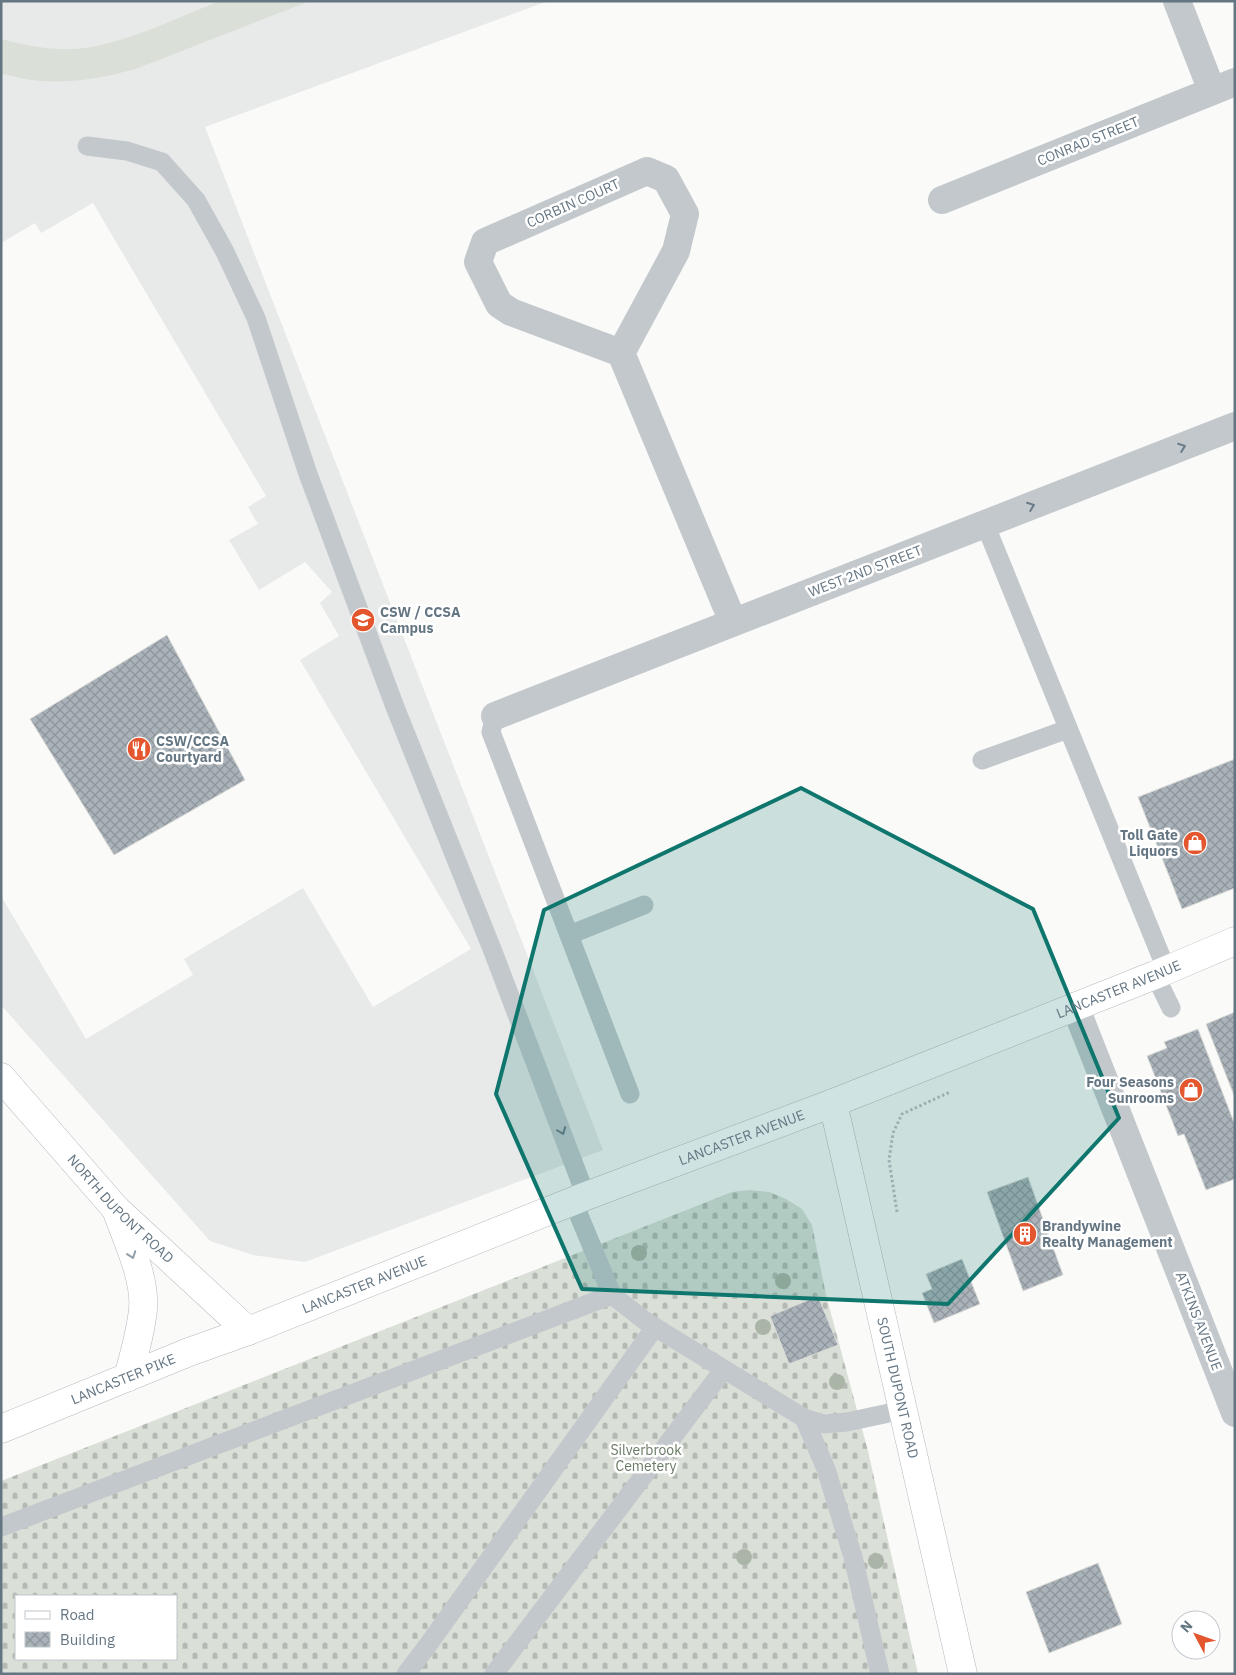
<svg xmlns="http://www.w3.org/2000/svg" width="1236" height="1675" font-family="'IBM Plex Sans',sans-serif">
  <defs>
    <pattern id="cemetery-stones" width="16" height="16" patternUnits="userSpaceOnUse" patternTransform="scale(1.25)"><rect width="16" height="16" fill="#dadfd7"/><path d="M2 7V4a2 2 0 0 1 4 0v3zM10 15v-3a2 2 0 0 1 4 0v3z" fill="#b4b9b4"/></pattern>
    <pattern id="building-cross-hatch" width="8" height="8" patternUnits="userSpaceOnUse" patternTransform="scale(1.25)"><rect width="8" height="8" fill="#aab3b9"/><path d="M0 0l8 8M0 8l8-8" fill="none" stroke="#8e969c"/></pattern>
  </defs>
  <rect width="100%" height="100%" fill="#fafaf8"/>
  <!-- built -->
  <polygon fill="#e8e9e9" points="1,1 548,1 205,127 603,1150 305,1262 253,1255 210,1241 1,1005 1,896 86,1039 193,975 184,959 303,888 373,1007 471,949 300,660 339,636 320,603 332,592 305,562 259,590 229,540 258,524 248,507 266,496 93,203 41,233 35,223 1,243"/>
  <!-- cemetery -->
  <path fill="url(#cemetery-stones)" fill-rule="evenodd" d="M750,1190l19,2 17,7 16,10 10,16 14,70 42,156 50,223h-917v-193l731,-289zM16,1596h160v63h-160z"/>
  <!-- garden -->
  <path fill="#dadfd7" d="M220,1h90l-172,67c-44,13 -92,20 -137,5v-34c27,7 56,13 84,9 46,-7 92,-30 135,-47z"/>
  <!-- building -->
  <g fill="url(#building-cross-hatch)" stroke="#dcdcda">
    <polygon points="167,635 245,780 114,855 30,719"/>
    <polygon points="1235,759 1235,888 1182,909 1138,797"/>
    <polygon points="1235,1012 1235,1098 1206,1024"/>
    <polygon points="1198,1029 1235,1125 1235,1179 1206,1190 1184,1134 1178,1136 1147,1056 1167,1048 1164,1042"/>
    <polygon points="1028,1177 1063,1275 1023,1291 987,1192"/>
    <polygon points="962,1259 980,1304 934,1323 922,1293 932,1289 926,1274"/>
    <polygon points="818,1296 838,1345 789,1364 770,1316"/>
    <polygon points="1098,1563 1122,1624 1049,1653 1026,1592"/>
  </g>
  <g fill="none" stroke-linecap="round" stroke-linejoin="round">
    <!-- secondary casing -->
    <g stroke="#b3babf" stroke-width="29">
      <g id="secondary">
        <path id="s1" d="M1,1077l115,132 132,122"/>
      </g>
    </g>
    <!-- primary casing -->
    <g stroke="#b5babe" stroke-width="29">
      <g id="primary">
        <path id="s2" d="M833,1103l130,571"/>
        <path d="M116,1209c10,29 30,69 27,100 -2,23 -9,46 -15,68"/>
        <path id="s3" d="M1,1429l188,-77 59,-21 338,-135 247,-93 322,-128 80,-34"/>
      </g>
    </g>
    <!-- path -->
    <polyline stroke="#bbbfc2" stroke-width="3" stroke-dasharray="2.5 2.5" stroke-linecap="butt" points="897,1212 889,1160 893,1133 902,1114 950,1092"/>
    <!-- lane -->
    <g stroke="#c3c8cc" stroke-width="19">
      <polyline points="87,146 127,151 162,162 196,200 225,252 256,318 308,474 395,707 492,949 586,1196"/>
      <polyline points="985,524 1167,971"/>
      <polyline points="495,716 491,732 630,1094"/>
      <polyline points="982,760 1068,729"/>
      <polyline points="569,935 644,905"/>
      <polyline points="1155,975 1171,1008"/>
      <polyline points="573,1201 612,1295 648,1323 804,1418 824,1424 847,1422 903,1410"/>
      <polyline points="804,1418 826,1469 853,1557 880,1674"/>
      <polyline points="1,1527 612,1295"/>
      <polyline points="406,1674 428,1645 655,1327"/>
      <polyline points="494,1674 724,1369"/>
    </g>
    <!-- street -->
    <g stroke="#c3c8cc" stroke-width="28">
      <polyline points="1177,1 1212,91"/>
      <polyline points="942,200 1235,82"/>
      <polyline points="621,353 676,251 685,214 666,179 647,171 485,242 478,262 499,304 511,312 621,353 733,622"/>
      <polyline points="495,716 1235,426"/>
      <polyline points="1075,1006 1235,1413"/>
    </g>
    <!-- secondary -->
    <use href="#secondary" stroke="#fff" stroke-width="28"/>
    <!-- primary -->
    <use href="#primary" stroke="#fff" stroke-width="28"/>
  </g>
  <!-- trees -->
  <g fill="#aab4a7">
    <circle cx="639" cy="1253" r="8"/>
    <circle cx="783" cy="1281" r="8"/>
    <circle cx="763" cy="1327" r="8"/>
    <circle cx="837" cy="1382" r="8"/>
    <circle cx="744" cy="1557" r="8"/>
    <circle cx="876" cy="1561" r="8"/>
  </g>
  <!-- one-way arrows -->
  <defs><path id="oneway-chevron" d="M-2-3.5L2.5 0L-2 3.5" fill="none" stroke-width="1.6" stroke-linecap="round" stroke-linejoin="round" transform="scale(1.25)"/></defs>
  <g stroke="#6a7a87">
    <use href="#oneway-chevron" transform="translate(1182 447) rotate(-21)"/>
    <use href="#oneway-chevron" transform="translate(1031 506) rotate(-21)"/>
    <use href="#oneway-chevron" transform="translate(562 1131) rotate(69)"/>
  </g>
  <use stroke="#939fa8" href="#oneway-chevron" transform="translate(132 1255) rotate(70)"/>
  <!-- marked area -->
  <path fill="#0f766e" fill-opacity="0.2" stroke="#0f766e" stroke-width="4" stroke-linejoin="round" d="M801,788l232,121 86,209 -171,186 -366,-15 -86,-195 48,-184z"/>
  <!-- icons -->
  <defs>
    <g id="school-disc" transform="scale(1.25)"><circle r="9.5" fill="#e4572e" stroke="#fff"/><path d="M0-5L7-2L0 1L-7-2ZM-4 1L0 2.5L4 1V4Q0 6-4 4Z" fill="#fff"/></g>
    <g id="restaurant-disc" transform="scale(1.25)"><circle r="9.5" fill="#e4572e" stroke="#fff"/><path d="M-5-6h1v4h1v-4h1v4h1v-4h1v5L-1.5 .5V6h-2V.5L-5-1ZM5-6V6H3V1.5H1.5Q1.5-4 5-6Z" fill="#fff"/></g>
    <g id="shop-disc" transform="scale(1.25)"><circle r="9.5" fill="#e4572e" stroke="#fff"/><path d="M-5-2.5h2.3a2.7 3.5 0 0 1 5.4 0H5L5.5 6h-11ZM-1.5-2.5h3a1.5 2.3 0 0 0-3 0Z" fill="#fff"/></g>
    <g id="building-disc" transform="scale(1.25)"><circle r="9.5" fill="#e4572e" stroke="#fff"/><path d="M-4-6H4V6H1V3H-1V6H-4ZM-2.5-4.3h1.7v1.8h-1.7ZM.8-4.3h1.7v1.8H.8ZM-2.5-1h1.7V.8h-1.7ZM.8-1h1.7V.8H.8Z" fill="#fff"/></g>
  </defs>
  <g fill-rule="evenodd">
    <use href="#school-disc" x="363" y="620"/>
    <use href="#restaurant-disc" x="139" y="749"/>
    <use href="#shop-disc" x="1195" y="843"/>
    <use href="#shop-disc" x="1191" y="1090"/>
    <use href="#building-disc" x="1025" y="1234"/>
  </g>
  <g text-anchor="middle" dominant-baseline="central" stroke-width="5" stroke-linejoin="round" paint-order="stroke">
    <!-- street labels -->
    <g font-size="14" fill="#657683" stroke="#fff">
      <text transform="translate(1088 141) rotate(-22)">CONRAD STREET</text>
      <text transform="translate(573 203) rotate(-24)">CORBIN COURT</text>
      <text transform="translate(865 571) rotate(-21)">WEST 2ND STREET</text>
      <text stroke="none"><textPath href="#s3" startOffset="1201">LANCASTER AVENUE</textPath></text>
      <text stroke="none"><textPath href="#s3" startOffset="796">LANCASTER AVENUE</textPath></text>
      <text stroke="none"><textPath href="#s1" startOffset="178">NORTH DUPONT ROAD</textPath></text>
      <text stroke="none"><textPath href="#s3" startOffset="391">LANCASTER AVENUE</textPath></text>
      <text transform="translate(1199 1321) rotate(69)">ATKINS AVENUE</text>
      <text stroke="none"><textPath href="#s3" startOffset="132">LANCASTER PIKE</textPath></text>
      <text stroke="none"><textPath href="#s2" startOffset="292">SOUTH DUPONT ROAD</textPath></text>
    </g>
    <!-- poi labels -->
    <g font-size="14" font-weight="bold" fill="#657683" stroke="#fff" text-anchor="start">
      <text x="380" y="612">CSW / CCSA<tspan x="380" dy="16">Campus</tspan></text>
      <text x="156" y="741">CSW/CCSA<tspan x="156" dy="16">Courtyard</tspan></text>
      <text x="1178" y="835" text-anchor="end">Toll Gate<tspan x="1178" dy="16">Liquors</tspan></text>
      <text x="1174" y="1082" text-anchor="end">Four Seasons<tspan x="1174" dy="16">Sunrooms</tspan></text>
      <text x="1042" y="1226">Brandywine<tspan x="1042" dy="16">Realty Management</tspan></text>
    </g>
    <!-- park labels -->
    <g font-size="14" fill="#687a64" stroke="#fff">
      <text x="646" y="1450">Silverbrook<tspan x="646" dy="16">Cemetery</tspan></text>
    </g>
  </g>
  <!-- border -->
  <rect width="1236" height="1675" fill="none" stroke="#657683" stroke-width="5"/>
  <!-- legend -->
  <rect x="15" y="1595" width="162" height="65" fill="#ffffff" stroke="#c1c8cd"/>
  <rect x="25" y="1611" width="25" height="8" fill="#ffffff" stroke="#c1c8cd"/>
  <text x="60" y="1620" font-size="15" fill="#657683">Road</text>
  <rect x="25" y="1632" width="25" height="15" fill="url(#building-cross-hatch)" stroke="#c1c8cd"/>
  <text x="60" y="1645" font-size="15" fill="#657683">Building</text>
  <!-- north arrow -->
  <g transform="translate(1196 1635) rotate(311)"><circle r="24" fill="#ffffff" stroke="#c1c8cd"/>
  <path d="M0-4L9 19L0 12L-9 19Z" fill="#e4572e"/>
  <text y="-8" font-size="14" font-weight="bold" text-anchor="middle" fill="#657683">N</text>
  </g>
</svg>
